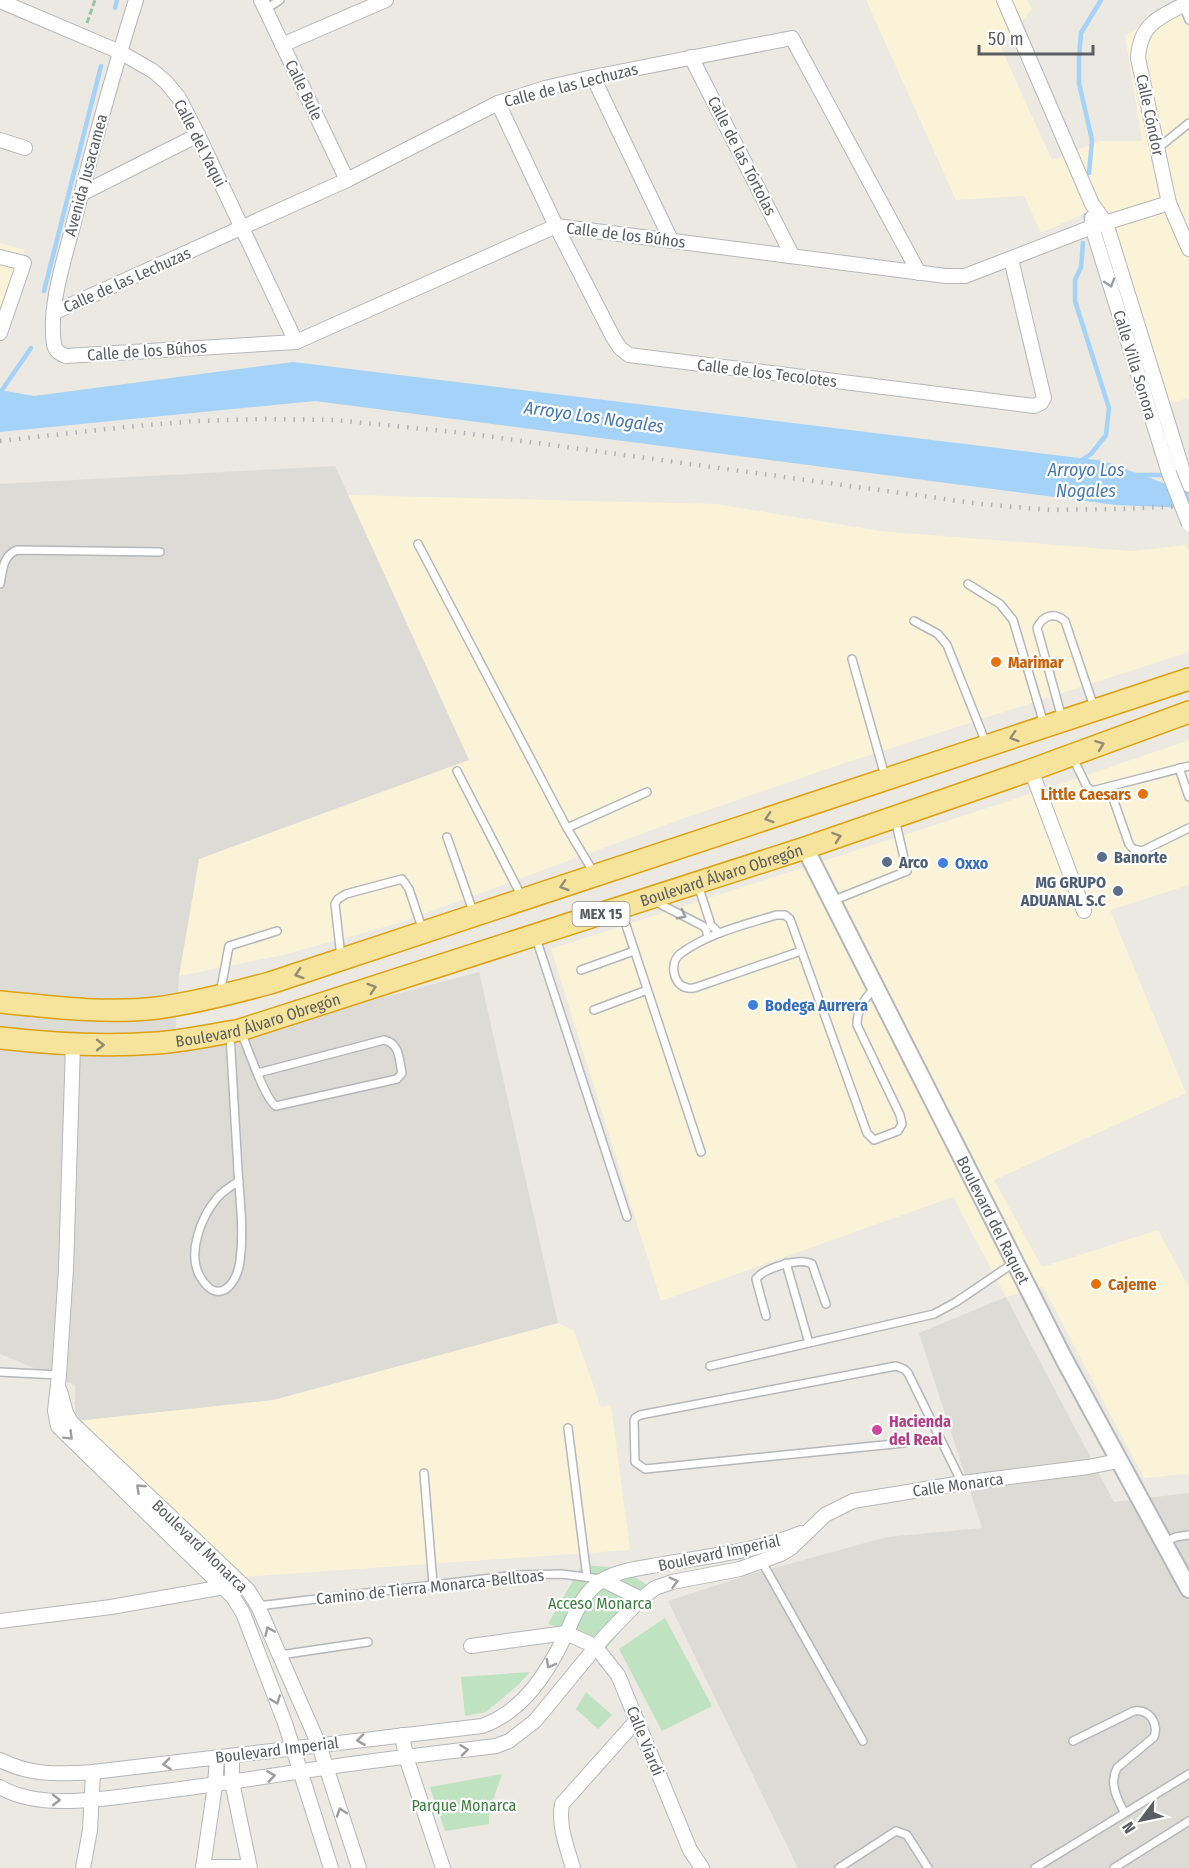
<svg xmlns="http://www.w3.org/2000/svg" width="1189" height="1868" font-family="'Fira Sans Condensed',sans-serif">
  <rect width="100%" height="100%" fill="#ebe9e1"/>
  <!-- commercial -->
  <g fill="#fbf3d7">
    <polygon points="866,0 1027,0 1032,9 1001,48 1052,160 1100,141 1142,141 1125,36 1180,0 1189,0 1189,208 1187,209 1189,213 1189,398 1168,403 1101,206 1041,233 1024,196 956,200"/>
    <polygon points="0,243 25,250 0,319"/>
    <polygon points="348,495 717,504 880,531 1132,551 1186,545 1189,554 1189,652 833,767 679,820 399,923 283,955 179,976 199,859 468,759"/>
    <polygon points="1189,740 1189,885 1110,910 1186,1093 994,1180 1042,1267 1158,1230 1189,1288 1189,1474 1144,1478 1043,1287 1006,1297 953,1197 661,1301 551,949 1055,786"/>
    <polygon points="558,1323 574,1331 601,1407 611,1405 630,1550 243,1577 75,1421 273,1400"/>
  </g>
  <!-- industrial -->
  <g fill="#dddbd6">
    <polygon points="335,466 469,760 199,859 179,976 174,1053 479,972 558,1323 273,1400 75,1421 75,1385 0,1354 0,484"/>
    <polygon points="1006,1297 1114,1502 1189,1493 1189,1868 798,1868 668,1601 752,1574 887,1537 982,1528 919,1333"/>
  </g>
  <!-- green -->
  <g fill="#bfe2c0">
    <polygon points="582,1565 622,1568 654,1590 601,1655 566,1629 548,1624"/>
    <polygon points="665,1618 712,1706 662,1731 619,1649"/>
    <polygon points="530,1672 517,1686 486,1712 465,1716 461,1677"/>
    <polygon points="586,1692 612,1715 598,1729 576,1709"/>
    <polygon points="502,1774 489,1812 489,1824 445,1831 430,1787"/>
  </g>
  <!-- water -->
  <polygon fill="#a5d2f8" points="293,362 1104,461 1185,491 1189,491 1189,508 1116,505 315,401 0,432 0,390 34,396"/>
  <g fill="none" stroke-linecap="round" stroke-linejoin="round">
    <!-- stream -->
    <g stroke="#a5d2f8" stroke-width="4.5">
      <polyline points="115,8 117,0"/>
      <polyline points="1089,173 1092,140 1079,83 1079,57 1081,33 1101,0"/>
      <polyline points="1085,217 1086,215"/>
      <polyline points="44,291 101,66"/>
      <polyline points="0,393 31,348"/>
      <polyline points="1079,462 1091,454 1106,435 1109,408 1075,301 1075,280 1081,267 1083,243"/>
      <polyline points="1135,475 1183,475"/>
    </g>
    <!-- service casing -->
    <g stroke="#b4b7bb" stroke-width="10">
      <g id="service">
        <polyline points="1183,5 1189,20"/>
        <polyline points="266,9 280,0"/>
        <polyline points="1157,149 1189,123"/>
        <polyline points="418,544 567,828 594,873"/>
        <path d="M0,584c3,-13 2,-28 17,-34l143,2"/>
        <polyline points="968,584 1000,604 1013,620 1044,724"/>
        <polyline points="914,621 938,634 947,645 986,743"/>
        <polyline points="852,659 885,776"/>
        <path d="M1062,718l-25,-90c6,-13 17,-16 28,-7l29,86"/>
        <polyline points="1073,758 1087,787 1092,791 1189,766"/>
        <polyline points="1179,768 1189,797"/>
        <polyline points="457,771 522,897"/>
        <polyline points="1109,787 1129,844 1133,849 1142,851 1189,828"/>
        <polyline points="567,828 647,792"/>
        <polyline points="447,837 474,914"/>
        <polyline points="698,885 711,925 719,933"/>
        <polyline points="654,901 703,926 706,929 708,937"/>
        <polyline points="832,901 907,871 895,819"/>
        <polyline points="621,910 701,1152"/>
        <polyline points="536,938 627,1217"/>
        <path d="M801,951l-104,36c-3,1 -6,2 -9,1 -15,-2 -19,-25 -8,-34 28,-21 64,-29 96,-39h9l5,4 77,214 7,7 24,-9 4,-7 -2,-9 -43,-90c0,-17 7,-25 18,-38"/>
        <polyline points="341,957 335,904 338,899 346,894 402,879 409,889 423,931"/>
        <polyline points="581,970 634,951"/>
        <polyline points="220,994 229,946 277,931"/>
        <polyline points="594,1010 647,990"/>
        <path d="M241,1032c6,14 24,68 35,74l121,-27 5,-6c-3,-13 -2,-30 -18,-33l-126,33"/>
        <path d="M230,1034c3,46 5,91 8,137 2,30 6,60 2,90 -3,24 -22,45 -39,17 -15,-23 0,-61 16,-80 6,-7 14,-12 22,-17"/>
        <polyline points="786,1263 809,1343"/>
        <path d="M766,1316l-10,-37c8,-11 45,-22 56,-15l14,40"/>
        <polyline points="710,1366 934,1314 956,1302 1015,1262"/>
        <polyline points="0,1372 59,1375"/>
        <polyline points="568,1428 587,1577"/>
        <polyline points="904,1443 645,1469 635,1462 634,1421 635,1418 640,1415 896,1366 904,1369 908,1373 962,1483"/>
        <polyline points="424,1473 433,1584"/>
        <polyline points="1164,1542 1176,1537 1189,1535"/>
        <polyline points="762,1562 863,1741"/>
        <polyline points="258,1606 517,1575 561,1574 601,1579"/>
        <polyline points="280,1655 368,1642"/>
        <path d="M1073,1741l61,-30c15,-2 25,12 20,26l-37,31c-8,16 0,30 7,44"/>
        <polyline points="839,1868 896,1831 907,1835 928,1868"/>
        <polyline points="1035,1868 1189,1774"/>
        <polyline points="1114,1868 1189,1821"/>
      </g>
    </g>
    <!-- minor casing -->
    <g stroke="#b4b7bb" stroke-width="16">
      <g id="minor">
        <path d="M136,0c-23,73 -43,147 -62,222 -9,35 -26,85 -20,122 1,7 6,10 12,12l230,-14 260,-116 390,50h19l127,-49 77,-24"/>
        <polyline points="261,0 347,180"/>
        <polyline points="1004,0 1092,204 1106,223 1182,468 1189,485"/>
        <polyline points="0,1 120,52 153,71 166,82 179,98 198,135 296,342"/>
        <path d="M1189,2c-28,15 -49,20 -51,56l31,145 20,46"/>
        <polyline points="282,45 386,0"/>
        <polyline points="691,57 792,255"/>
        <polyline points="593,77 671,240"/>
        <polyline points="498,103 556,226 613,337 620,348 629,355 1034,406 1041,403 1044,398 1011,259"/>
        <polyline points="0,140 25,148"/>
        <polyline points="81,194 198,135"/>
        <polyline points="1092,218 1092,227 1169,473"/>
        <polyline points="0,257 24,263 0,333"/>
        <polyline points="55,312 347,180 498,103 545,88 593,77 792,38 919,273"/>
        <polyline points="1031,770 1084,911"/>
        <polyline points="73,1045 66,1269 59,1375 55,1411 58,1426 66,1434 233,1597 243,1613 285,1723 331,1868"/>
        <polyline points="60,1391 66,1413 71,1422 248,1590 258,1606 319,1745 359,1868"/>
        <polyline points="603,1580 641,1599"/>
        <polyline points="0,1621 111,1607 224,1587"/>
        <polyline points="471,1646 566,1633 595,1646 618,1675 690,1850 702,1868"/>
        <polyline points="402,1735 406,1757 443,1868"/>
        <polyline points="232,1757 232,1782 250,1868"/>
        <path d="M0,1760c32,16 58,14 93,12l389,-46c42,-15 66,-54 84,-92 9,-20 16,-40 35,-53 18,-11 41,-13 62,-17 46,-8 95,-13 138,-31"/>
        <path d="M0,1787c42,25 111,10 157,5 56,-7 111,-16 167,-24 57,-9 115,-15 172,-22l13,-5 26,-20 69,-84 37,-38 14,-11 17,-6 68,-13 41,-15 10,-6 34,-33 28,-14 109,-18 126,-16 30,-6"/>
        <polyline points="203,1867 249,1867"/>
        <polyline points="83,1868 90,1830 93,1772"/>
        <polyline points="203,1868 215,1785 217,1758"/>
        <path d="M573,1868c-6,-21 -15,-42 -11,-64l75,-84"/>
      </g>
    </g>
    <!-- tertiary casing -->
    <g stroke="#b4b7bb" stroke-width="20">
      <g id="tertiary">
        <path id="s1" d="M805,848l259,511 125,230"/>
      </g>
    </g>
    <!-- trunk casing -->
    <g stroke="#dca011" stroke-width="24">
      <g id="trunk">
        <path d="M0,1002c51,5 105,12 157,6 38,-5 76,-15 113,-25l919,-304"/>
        <path id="s2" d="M0,1038c52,6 105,9 157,5 28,-2 55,-8 83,-13l565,-182 226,-78 158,-58"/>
      </g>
    </g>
    <!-- path -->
    <polyline stroke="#99c2a5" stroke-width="3" stroke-dasharray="6 3" stroke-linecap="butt" points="87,23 95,0"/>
    <!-- service -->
    <use href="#service" stroke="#fff" stroke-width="7"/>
    <!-- minor -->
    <use href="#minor" stroke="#fff" stroke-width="14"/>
    <!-- tertiary -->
    <use href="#tertiary" stroke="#fff" stroke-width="16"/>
    <!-- trunk -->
    <use href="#trunk" stroke="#f6e49c" stroke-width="21"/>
    <!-- rail -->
    <polyline stroke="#b0b1b1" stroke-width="4.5" stroke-dasharray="1.5 8" stroke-linecap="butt" points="0,441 125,427 196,421 262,419 335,420 464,433 981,504 1050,510 1119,509 1189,506"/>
    <!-- minor-bridge casing -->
    <g stroke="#b4b7bb" stroke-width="16" stroke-linecap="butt">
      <polyline id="minor-bridge" points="1169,473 1189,524"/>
    </g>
    <!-- minor-bridge -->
    <use href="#minor-bridge" stroke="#fff" stroke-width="14"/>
  </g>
  <!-- one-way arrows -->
  <defs><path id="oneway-chevron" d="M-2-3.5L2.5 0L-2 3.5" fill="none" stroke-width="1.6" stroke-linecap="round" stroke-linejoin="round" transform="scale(1.5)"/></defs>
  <g stroke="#9c9ea0">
    <use href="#oneway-chevron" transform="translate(1110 283) rotate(73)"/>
    <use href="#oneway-chevron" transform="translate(682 915) rotate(28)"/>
    <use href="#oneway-chevron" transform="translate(69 1436) rotate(45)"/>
    <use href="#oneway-chevron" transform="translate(140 1488) rotate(-137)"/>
    <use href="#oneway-chevron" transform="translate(674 1582) rotate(-15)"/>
    <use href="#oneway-chevron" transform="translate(269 1631) rotate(-114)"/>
    <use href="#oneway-chevron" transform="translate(550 1664) rotate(118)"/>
    <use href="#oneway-chevron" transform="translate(276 1700) rotate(69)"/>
    <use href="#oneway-chevron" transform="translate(361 1740) rotate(173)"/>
    <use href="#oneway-chevron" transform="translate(464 1750) rotate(-7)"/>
    <use href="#oneway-chevron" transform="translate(167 1764) rotate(173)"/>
    <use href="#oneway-chevron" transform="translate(271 1776) rotate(-9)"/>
    <use href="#oneway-chevron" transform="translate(56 1800)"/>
    <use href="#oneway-chevron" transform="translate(341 1812) rotate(-108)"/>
  </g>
  <g stroke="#918c76">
    <use href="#oneway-chevron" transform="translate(1014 737) rotate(162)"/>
    <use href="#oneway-chevron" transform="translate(1100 745) rotate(-20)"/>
    <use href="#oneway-chevron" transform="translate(769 818) rotate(162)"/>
    <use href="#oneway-chevron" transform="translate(837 837) rotate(-19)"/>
    <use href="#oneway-chevron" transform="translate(564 886) rotate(162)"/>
    <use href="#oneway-chevron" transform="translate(299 974) rotate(162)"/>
    <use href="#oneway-chevron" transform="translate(372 988) rotate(-18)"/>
    <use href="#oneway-chevron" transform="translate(100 1045)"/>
  </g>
  <!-- markers -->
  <g fill="#e8710a" stroke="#fff" stroke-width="2">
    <circle cx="996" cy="662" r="6"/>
    <circle cx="1143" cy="794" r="6"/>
    <circle cx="1096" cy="1284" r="6"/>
  </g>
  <g fill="#5c6f8a" stroke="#fff" stroke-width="2">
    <circle cx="1102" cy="857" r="6"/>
    <circle cx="887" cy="862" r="6"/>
    <circle cx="1118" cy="891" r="6"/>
  </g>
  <g fill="#3f7fe0" stroke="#fff" stroke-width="2">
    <circle cx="943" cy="863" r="6"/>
    <circle cx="753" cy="1005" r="6"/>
  </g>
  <circle fill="#d1479c" stroke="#fff" stroke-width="2" cx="877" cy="1430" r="6"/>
  <g text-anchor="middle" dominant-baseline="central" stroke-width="4.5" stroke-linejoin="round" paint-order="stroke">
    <!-- shield labels -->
    <rect fill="#fff" stroke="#8c8e90" stroke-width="1.5" x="572.5" y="902" width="57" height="24" rx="4.5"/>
    <g font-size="15" font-weight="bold" fill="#5a5d61">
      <text x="601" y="914">MEX 15</text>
    </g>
    <!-- street labels -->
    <g font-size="16" fill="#5a5d61" stroke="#fff">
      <text transform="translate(571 85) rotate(-14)">Calle de las Lechuzas</text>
      <text transform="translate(304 90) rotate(64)">Calle Bule</text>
      <text transform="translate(1150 115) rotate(78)">Calle Cóndor</text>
      <text transform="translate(200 143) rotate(63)">Calle del Yaqui</text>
      <text transform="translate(742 156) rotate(63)">Calle de las Tórtolas</text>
      <text transform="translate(86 175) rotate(-75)">Avenida Jusacamea</text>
      <text transform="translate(626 235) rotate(7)">Calle de los Búhos</text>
      <text transform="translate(127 280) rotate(-24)">Calle de las Lechuzas</text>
      <text transform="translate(147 351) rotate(-4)">Calle de los Búhos</text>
      <text transform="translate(1135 365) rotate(73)">Calle Villa Sonora</text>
      <text transform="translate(767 373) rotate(7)">Calle de los Tecolotes</text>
      <text stroke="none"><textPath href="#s2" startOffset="747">Boulevard Álvaro Obregón</textPath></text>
      <text stroke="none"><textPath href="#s2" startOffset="261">Boulevard Álvaro Obregón</textPath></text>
      <text stroke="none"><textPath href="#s1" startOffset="417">Boulevard del Raquet</textPath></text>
      <text transform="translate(958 1485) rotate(-8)">Calle Monarca</text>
      <text transform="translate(200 1546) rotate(44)">Boulevard Monarca</text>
      <text transform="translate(719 1553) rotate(-12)">Boulevard Imperial</text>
      <text transform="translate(430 1587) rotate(-6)">Camino de Tierra Monarca-Belltoas</text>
      <text transform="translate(645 1741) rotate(68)">Calle Viardi</text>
      <text transform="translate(277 1750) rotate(-7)">Boulevard Imperial</text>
    </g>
    <!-- food labels -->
    <g font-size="16" font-weight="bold" fill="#c56008" stroke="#fff" text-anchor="start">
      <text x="1008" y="662">Marimar</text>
      <text x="1131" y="794" text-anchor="end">Little Caesars</text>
      <text x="1108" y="1284">Cajeme</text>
    </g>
    <!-- service labels -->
    <g font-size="16" font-weight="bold" fill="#4e5e75" stroke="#fff" text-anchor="start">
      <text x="1114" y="857">Banorte</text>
      <text x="899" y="862">Arco</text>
      <text x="1106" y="882" text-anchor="end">MG GRUPO<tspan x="1106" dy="18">ADUANAL S.C</tspan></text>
    </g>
    <!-- shop labels -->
    <g font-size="16" font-weight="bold" fill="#366cbe" stroke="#fff" text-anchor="start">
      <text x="955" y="863">Oxxo</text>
      <text x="765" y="1005">Bodega Aurrera</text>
    </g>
    <!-- hotel labels -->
    <g font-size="16" font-weight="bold" fill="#b23c85" stroke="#fff" text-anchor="start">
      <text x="889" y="1421">Hacienda<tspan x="889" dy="18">del Real</tspan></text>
    </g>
    <!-- park labels -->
    <g font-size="16" fill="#3a7f3f" stroke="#fff">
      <text x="600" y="1603">Acceso Monarca</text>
      <text x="464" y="1805">Parque Monarca</text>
    </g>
    <!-- water labels -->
    <g font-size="18" font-style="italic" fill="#4779b1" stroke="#fff">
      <text transform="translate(594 417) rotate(8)">Arroyo Los Nogales</text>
      <text x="1086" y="470">Arroyo Los<tspan x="1086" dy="21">Nogales</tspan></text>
    </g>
  </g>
  <!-- north arrow -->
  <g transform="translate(1141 1820) rotate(238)" stroke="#ffffff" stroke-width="4.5" paint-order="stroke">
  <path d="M0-4.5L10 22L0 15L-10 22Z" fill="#5a5d61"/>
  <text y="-9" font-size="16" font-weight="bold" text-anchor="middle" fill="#5a5d61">N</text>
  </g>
  <!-- scale -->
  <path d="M979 45v9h114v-9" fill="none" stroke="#5a5d61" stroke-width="3"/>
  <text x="988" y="45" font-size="18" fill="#5a5d61" stroke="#ffffff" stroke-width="4.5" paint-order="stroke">50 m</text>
</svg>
